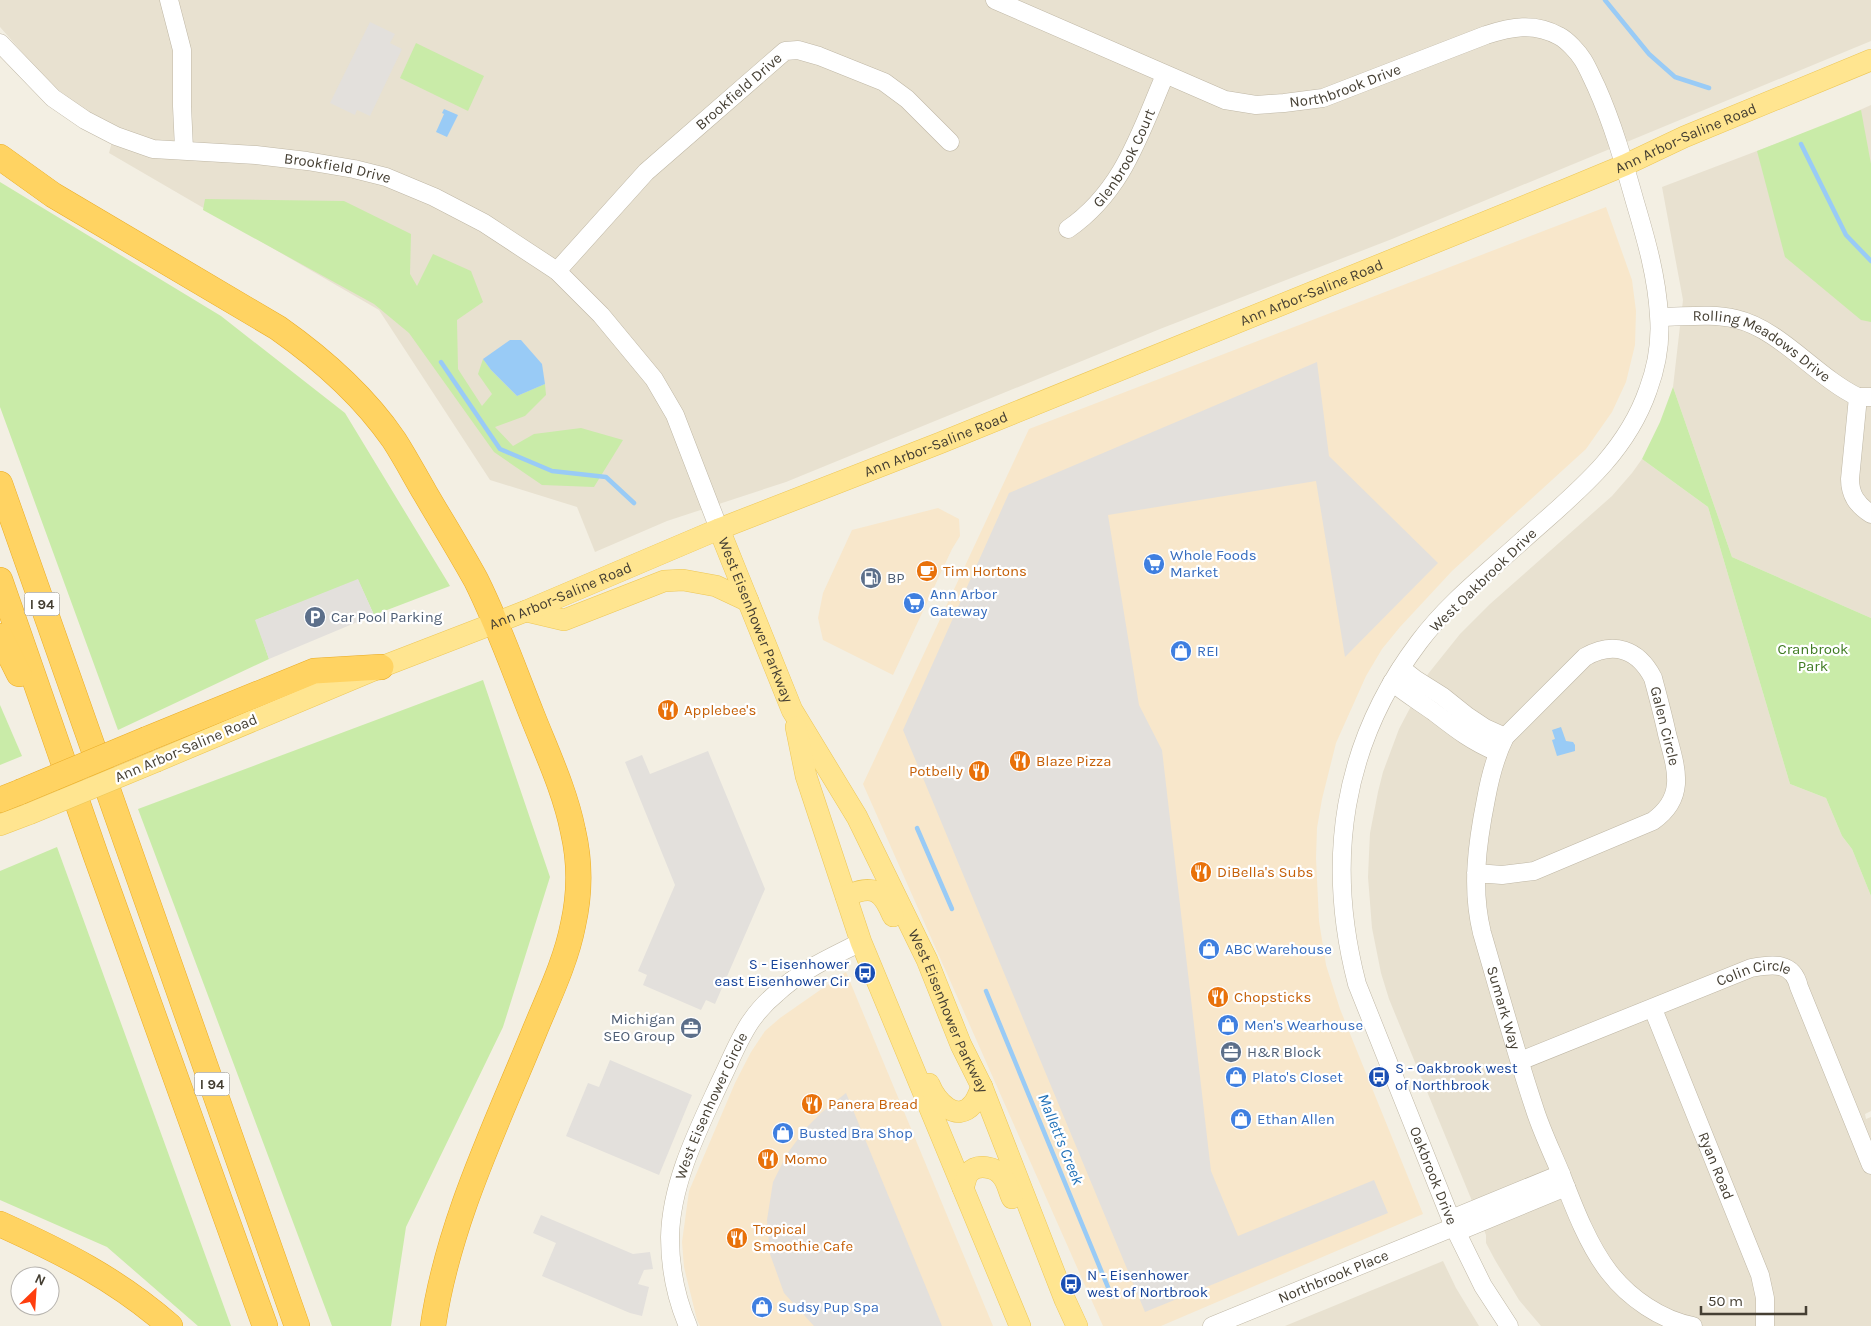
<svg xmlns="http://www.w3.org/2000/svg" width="1871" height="1326" font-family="Karla,sans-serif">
  <rect width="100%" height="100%" fill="#f3efe3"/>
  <!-- residential -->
  <g fill="#e8e1d0">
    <polygon points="0,0 1871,0 1871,41 1392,239 1160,329 786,482 667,521 595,552 577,507 490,480 379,310 109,153 116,127 79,106 56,88 34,66 0,27"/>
    <polygon points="1871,105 1871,618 1732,557 1673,387 1683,300 1662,187 1831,123"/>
    <polygon points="1642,459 1708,507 1790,784 1826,798 1842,836 1852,849 1871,896 1871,1111 1865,1114 1866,1119 1871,1117 1871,1326 1541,1326 1519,1300 1495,1260 1486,1243 1486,1235 1389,999 1381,973 1372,928 1368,877 1369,854 1370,833 1378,792 1383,772 1399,729 1428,674 1460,634 1490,604 1612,496 1632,473"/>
    <polygon points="1443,1261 1456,1288 1479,1326 1285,1326"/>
  </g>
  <!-- commercial -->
  <g fill="#f8e7cb">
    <polygon points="1606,207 1632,280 1636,311 1635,345 1626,382 1612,412 1586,449 1452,571 1400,627 1382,649 1366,676 1336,743 1322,799 1317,828 1316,858 1319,921 1326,965 1340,1009 1423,1214 1161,1326 1103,1326 863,784 1029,429"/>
    <polygon points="938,508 959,519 960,536 952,549 893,675 823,640 818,618 823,593 852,530"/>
    <polygon points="846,972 993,1326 700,1326 697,1320 684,1267 682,1242 689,1191 735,1083 751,1052 765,1031 780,1018"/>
  </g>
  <!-- green -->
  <g fill="#c9eba8">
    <polygon points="416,43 484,76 468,111 400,78"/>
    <polygon points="1861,110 1871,164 1871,322 1861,320 1785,257 1757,151"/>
    <polygon points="0,182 221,316 345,413 450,586 374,615 358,580 256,620 269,659 118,730 0,407"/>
    <polygon points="205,199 344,201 411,234 410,274 417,286 433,254 471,271 483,302 457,320 458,369 482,406 492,394 478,374 483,359 491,370 517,396 545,384 546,395 525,416 495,427 513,446 534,434 581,428 623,440 594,487 542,485 494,452 409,333 374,304 203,210"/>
    <polygon points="1673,387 1732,557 1871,618 1871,896 1852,849 1842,836 1826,798 1790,784 1708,507 1642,459 1660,422"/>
    <polygon points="483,680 550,877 503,1027 406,1227 391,1326 332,1326 138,809"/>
    <polygon points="0,705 22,756 0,765"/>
    <polygon points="57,847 231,1326 198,1326 107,1247 0,1200 0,871"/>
  </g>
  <!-- parking -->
  <g fill="#e3e0dc">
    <polygon points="370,22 395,34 390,43 402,49 370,116 357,110 355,115 330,103"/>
    <polygon points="1317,362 1329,456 1438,563 1345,657 1316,481 1108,515 1139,705 1162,750 1211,1171 1238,1236 1374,1180 1388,1213 1145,1312 903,730 1009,493"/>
    <polygon points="358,579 374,615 269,659 255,620"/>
    <polygon points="708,751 765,889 715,1004 706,1000 701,1010 643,985 647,975 638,971 675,885 625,762 642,755 650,774"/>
    <polygon points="610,1060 692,1095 659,1175 566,1136 588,1083 599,1087"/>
    <polygon points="846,1093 942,1326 814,1326 784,1293 770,1254 767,1220 773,1182 787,1154 806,1128 821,1113"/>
    <polygon points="541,1215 633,1254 650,1252 653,1269 644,1270 638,1284 649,1287 642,1316 630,1313 542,1276 556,1243 533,1233"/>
  </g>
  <!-- water -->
  <g fill="#99cbf6">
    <polygon points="444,109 458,115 447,137 436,132 444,114 442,113"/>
    <polygon points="510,340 521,340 542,364 545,384 517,396 491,370 483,359"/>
    <polygon points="1561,727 1566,741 1573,742 1575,745 1575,751 1557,756 1552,740 1555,739 1552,730"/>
  </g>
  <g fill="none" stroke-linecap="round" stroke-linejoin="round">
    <!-- stream -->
    <g stroke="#99cbf6" stroke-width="4.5">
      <polyline points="1605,0 1649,54 1675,77 1709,88"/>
      <polyline points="1801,144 1846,235 1871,261"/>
      <polyline points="441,362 500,449 552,471 606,477 634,503"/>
      <polyline points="917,828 952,909"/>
      <polyline points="986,991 1112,1297"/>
    </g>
    <!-- minor casing -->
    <g stroke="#bfb7a5" stroke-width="19">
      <g id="minor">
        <polyline points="169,0 182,50 182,106 184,149"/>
        <path id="s1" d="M995,0l230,100 31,5 28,-2 39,-5 163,-63c25,-8 48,-13 73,1 8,4 19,16 24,24 5,8 9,18 13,26 17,38 28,77 39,116 11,37 22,75 24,114 2,25 -2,50 -11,74 -23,66 -75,105 -125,150 -35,32 -75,63 -104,102 -77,102 -94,219 -62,342l97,243 29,59 26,40"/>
        <path id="s2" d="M0,43l53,55 32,22 31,16 37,13 103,6 51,6 47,8 32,8 48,20 50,26 73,48 44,44 53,64 21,36 44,114"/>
        <path id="s3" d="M1068,229c55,-38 72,-96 97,-154"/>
        <path id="s4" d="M557,271l89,-99 139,-121 13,-1 21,6 65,26 23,17 43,43"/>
        <path id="s5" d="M1660,317c25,0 51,-4 76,2 44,10 80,58 122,78"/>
        <path d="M1871,397h-13l-8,82c0,16 7,26 21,35"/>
        <polyline points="1401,668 1415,679 1442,696 1467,716 1485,728 1505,737"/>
        <path d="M1392,682c13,11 28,20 42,30 22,17 37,29 63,40"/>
        <path id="s6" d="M1476,873l26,2 32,-4 119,-50c34,-24 23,-53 14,-87 -4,-19 -9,-37 -14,-56 -15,-29 -39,-37 -68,-21l-80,80c-10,20 -15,40 -19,62 -9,45 -15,90 -4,134 17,58 33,117 52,174 7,23 18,45 27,67 12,31 27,71 48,98 20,26 52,48 84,54"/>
        <path id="s7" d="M1653,1009l107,266 5,23v28"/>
        <path id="s8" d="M1520,1061l231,-93c21,-4 42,-7 48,19l72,178"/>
        <polyline points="1451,1219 1561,1174"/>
        <polyline points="1457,1232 1566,1187"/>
        <path id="s9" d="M688,1326c-12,-28 -18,-58 -18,-89 1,-54 28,-107 50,-155 10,-20 18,-42 31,-61 7,-10 16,-20 26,-28 24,-23 55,-36 84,-51"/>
        <path id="s10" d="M1212,1326l242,-99"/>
      </g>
    </g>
    <!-- major casing -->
    <g stroke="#edc757" stroke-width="22">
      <g id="major">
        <path id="s11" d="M719,529l73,181 65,107 70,143 34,85 21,42 83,213 12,26"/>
        <polyline points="526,611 564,620 664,581 683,580 716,586 748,601"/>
        <polyline points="796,727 806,776 861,942 1020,1326"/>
        <path id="s12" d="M157,761l224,-94 145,-56 193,-82 221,-86 627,-254 58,-24 59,-28 187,-77"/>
        <polyline points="0,825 29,814"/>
        <path d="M846,896c28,-12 36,-6 47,20"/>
        <path d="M929,1084c7,17 27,40 44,20 4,-4 6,-12 9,-17"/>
        <path d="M963,1188c2,-5 3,-12 6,-15 8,-10 27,-6 33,3 5,5 7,16 10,22"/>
      </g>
    </g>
    <!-- highway casing -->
    <g stroke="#eaac26" stroke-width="26">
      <g id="highway">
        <path d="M0,157l53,38 225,133c44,31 85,67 116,112 11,17 21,36 31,53 17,29 35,58 51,87 22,44 38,90 56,135 15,38 33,76 41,116 7,30 7,63 0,94 -7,36 -24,71 -38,105 -39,96 -87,193 -102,296"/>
        <polyline points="0,484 297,1326"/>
        <polyline points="0,580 96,856 265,1326"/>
        <polyline points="0,636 19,674"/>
        <polyline points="147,739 314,671 381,667"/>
        <polyline points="0,800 20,792"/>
        <path d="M0,1224c64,29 116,55 170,102"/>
      </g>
    </g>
    <!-- minor -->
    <use href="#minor" stroke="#fff" stroke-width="18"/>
    <!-- major -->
    <use href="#major" stroke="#ffe590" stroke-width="21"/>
    <!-- highway -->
    <use href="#highway" stroke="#ffd362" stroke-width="25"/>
    <!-- major-bridge casing -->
    <g stroke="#edc757" stroke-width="22" stroke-linecap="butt">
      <polyline id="major-bridge" points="29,814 157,761"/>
    </g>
    <!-- highway-bridge casing -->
    <g stroke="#eaac26" stroke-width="26" stroke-linecap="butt">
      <polyline id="highway-bridge" points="20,792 147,739"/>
    </g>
    <!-- major-bridge -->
    <use href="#major-bridge" stroke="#ffe590" stroke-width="21"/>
    <!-- highway-bridge -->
    <use href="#highway-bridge" stroke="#ffd362" stroke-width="25"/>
  </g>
  <!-- icons -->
  <defs>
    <g id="supermarket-disc" transform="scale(1.125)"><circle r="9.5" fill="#3f7fe0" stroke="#fff"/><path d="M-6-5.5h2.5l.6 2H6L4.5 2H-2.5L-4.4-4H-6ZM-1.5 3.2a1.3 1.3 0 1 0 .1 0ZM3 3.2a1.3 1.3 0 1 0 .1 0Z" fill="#fff"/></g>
    <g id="cafe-disc" transform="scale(1.125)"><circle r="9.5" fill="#e8710a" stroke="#fff"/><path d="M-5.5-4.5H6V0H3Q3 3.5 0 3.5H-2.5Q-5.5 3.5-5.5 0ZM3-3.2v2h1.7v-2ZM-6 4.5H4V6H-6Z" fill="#fff"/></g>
    <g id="fuel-disc" transform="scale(1.125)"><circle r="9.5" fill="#5c6f8a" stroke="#fff"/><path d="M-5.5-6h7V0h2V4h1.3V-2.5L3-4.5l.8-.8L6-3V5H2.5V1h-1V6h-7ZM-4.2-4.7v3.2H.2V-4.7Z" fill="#fff"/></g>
    <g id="parking-disc" transform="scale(1.125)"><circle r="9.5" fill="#5c6f8a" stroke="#fff"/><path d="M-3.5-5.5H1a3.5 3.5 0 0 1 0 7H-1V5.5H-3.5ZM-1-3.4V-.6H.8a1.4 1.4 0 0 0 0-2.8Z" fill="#fff"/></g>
    <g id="shop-disc" transform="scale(1.125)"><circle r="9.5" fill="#3f7fe0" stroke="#fff"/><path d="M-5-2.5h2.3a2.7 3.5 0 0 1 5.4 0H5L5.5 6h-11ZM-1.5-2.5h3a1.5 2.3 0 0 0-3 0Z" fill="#fff"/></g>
    <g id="restaurant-disc" transform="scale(1.125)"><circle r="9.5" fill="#e8710a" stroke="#fff"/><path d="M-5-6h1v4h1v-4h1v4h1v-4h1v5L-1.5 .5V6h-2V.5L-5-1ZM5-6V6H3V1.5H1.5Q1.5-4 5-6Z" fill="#fff"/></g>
    <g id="bus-disc" transform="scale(1.125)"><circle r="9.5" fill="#1a4fb4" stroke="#fff"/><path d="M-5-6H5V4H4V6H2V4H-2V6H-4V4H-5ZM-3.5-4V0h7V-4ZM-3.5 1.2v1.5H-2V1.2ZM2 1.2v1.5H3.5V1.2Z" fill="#fff"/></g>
    <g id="office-disc" transform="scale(1.125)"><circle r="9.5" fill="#5c6f8a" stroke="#fff"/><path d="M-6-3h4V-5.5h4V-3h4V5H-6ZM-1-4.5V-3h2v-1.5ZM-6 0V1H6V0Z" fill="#fff"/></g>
  </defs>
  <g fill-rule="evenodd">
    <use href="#supermarket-disc" x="1154" y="564"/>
    <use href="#cafe-disc" x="927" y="571"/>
    <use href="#fuel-disc" x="871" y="578"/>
    <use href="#supermarket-disc" x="914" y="603"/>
    <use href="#parking-disc" x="315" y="617"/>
    <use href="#shop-disc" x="1181" y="651"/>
    <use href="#restaurant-disc" x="668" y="710"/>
    <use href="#restaurant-disc" x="1020" y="761"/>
    <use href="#restaurant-disc" x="979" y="771"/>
    <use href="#restaurant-disc" x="1201" y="872"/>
    <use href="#shop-disc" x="1209" y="949"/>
    <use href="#bus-disc" x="865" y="973"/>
    <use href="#restaurant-disc" x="1218" y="997"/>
    <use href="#shop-disc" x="1228" y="1025"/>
    <use href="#office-disc" x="691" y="1028"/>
    <use href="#office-disc" x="1231" y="1052"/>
    <use href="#shop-disc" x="1236" y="1077"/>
    <use href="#bus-disc" x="1379" y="1077"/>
    <use href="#restaurant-disc" x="812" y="1104"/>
    <use href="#shop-disc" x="1241" y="1119"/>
    <use href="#shop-disc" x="783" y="1133"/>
    <use href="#restaurant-disc" x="768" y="1159"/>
    <use href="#restaurant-disc" x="737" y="1238"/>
    <use href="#bus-disc" x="1071" y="1284"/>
    <use href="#shop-disc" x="762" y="1307"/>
  </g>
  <g text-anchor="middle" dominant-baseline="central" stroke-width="4.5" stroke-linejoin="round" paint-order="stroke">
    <!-- shield labels -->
    <g fill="#fff" stroke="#7d7970" stroke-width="1">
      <rect x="24.5" y="592.5" width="35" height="23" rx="4"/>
      <rect x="194.5" y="1072.5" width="35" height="23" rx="4"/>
    </g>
    <g font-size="14" font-weight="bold" fill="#453f33">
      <text x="42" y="604">I 94</text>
      <text x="212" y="1084">I 94</text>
    </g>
    <!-- street labels -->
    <g font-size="15" fill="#453f33" stroke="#fff">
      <text stroke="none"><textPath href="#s1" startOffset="374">Northbrook Drive</textPath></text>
      <text stroke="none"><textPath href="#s4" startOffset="256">Brookfield Drive</textPath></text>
      <text stroke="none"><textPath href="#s12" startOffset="1651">Ann Arbor-Saline Road</textPath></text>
      <text stroke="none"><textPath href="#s3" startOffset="92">Glenbrook Court</textPath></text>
      <text stroke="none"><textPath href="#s2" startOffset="375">Brookfield Drive</textPath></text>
      <text stroke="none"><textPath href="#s12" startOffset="1246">Ann Arbor-Saline Road</textPath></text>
      <text stroke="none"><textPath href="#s5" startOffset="110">Rolling Meadows Drive</textPath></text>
      <text stroke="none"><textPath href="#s12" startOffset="841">Ann Arbor-Saline Road</textPath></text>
      <text transform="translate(1483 580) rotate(-44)">West Oakbrook Drive</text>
      <text stroke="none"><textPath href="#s12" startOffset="436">Ann Arbor-Saline Road</textPath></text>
      <text stroke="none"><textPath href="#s11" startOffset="98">West Eisenhower Parkway</textPath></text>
      <text transform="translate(1665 726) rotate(76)">Galen Circle</text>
      <text transform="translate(186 748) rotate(-23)">Ann Arbor-Saline Road</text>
      <text stroke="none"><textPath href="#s8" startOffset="251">Colin Circle</textPath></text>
      <text stroke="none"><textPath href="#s6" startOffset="814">Sumark Way</textPath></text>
      <text stroke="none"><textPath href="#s11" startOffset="535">West Eisenhower Parkway</textPath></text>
      <text stroke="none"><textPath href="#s9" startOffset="230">West Eisenhower Circle</textPath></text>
      <text stroke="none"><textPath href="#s7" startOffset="169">Ryan Road</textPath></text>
      <text stroke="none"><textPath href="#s1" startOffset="1888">Oakbrook Drive</textPath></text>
      <text stroke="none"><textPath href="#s10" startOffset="131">Northbrook Place</textPath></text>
    </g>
    <!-- shop labels -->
    <g font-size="15" fill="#366cbe" stroke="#fff" text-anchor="start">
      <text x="1170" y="555">Whole Foods<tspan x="1170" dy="17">Market</tspan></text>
      <text x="930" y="594">Ann Arbor<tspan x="930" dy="17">Gateway</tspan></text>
      <text x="1197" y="651">REI</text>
      <text x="1225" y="949">ABC Warehouse</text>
      <text x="1244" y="1025">Men's Wearhouse</text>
      <text x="1252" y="1077">Plato's Closet</text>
      <text x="1257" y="1119">Ethan Allen</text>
      <text x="799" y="1133">Busted Bra Shop</text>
      <text x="778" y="1307">Sudsy Pup Spa</text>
    </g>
    <!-- food labels -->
    <g font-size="15" fill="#c56008" stroke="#fff" text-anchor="start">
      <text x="943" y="571">Tim Hortons</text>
      <text x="684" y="710">Applebee's</text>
      <text x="1036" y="761">Blaze Pizza</text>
      <text x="963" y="771" text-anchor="end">Potbelly</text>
      <text x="1217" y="872">DiBella's Subs</text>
      <text x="1234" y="997">Chopsticks</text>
      <text x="828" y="1104">Panera Bread</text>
      <text x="784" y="1159">Momo</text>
      <text x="753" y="1229">Tropical<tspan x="753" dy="17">Smoothie Cafe</tspan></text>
    </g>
    <!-- service labels -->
    <g font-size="15" fill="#4e5e75" stroke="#fff" text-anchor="start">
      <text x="887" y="578">BP</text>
      <text x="331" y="617">Car Pool Parking</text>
      <text x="675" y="1019" text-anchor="end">Michigan<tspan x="675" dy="17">SEO Group</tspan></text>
      <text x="1247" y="1052">H&amp;R Block</text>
    </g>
    <!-- park labels -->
    <g font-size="15" fill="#3f7b22" stroke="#fff">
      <text x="1813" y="649">Cranbrook<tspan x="1813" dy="17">Park</tspan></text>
    </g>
    <!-- transit labels -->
    <g font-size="15" fill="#164399" stroke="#fff" text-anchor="start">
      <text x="849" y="964" text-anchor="end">S - Eisenhower<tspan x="849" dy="17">east Eisenhower Cir</tspan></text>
      <text x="1395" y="1068">S - Oakbrook west<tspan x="1395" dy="17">of Northbrook</tspan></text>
      <text x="1087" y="1275">N - Eisenhower<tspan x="1087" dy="17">west of Nortbrook</tspan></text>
    </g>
    <!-- water labels -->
    <g font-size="16" font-style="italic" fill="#2473b9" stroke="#fff">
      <text transform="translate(1061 1139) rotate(68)">Mallett's Creek</text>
    </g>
  </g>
  <!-- north arrow -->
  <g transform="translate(35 1291) rotate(25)"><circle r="24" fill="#ffffff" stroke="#b5b2ad"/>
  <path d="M0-4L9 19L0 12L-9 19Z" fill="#ff3e0e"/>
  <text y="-8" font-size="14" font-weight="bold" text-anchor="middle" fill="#453f33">N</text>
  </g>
  <!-- scale -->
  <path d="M1701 1306v8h105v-8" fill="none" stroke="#453f33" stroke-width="2.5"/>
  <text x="1708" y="1306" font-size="15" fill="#453f33" stroke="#ffffff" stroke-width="4" paint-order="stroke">50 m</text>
</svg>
